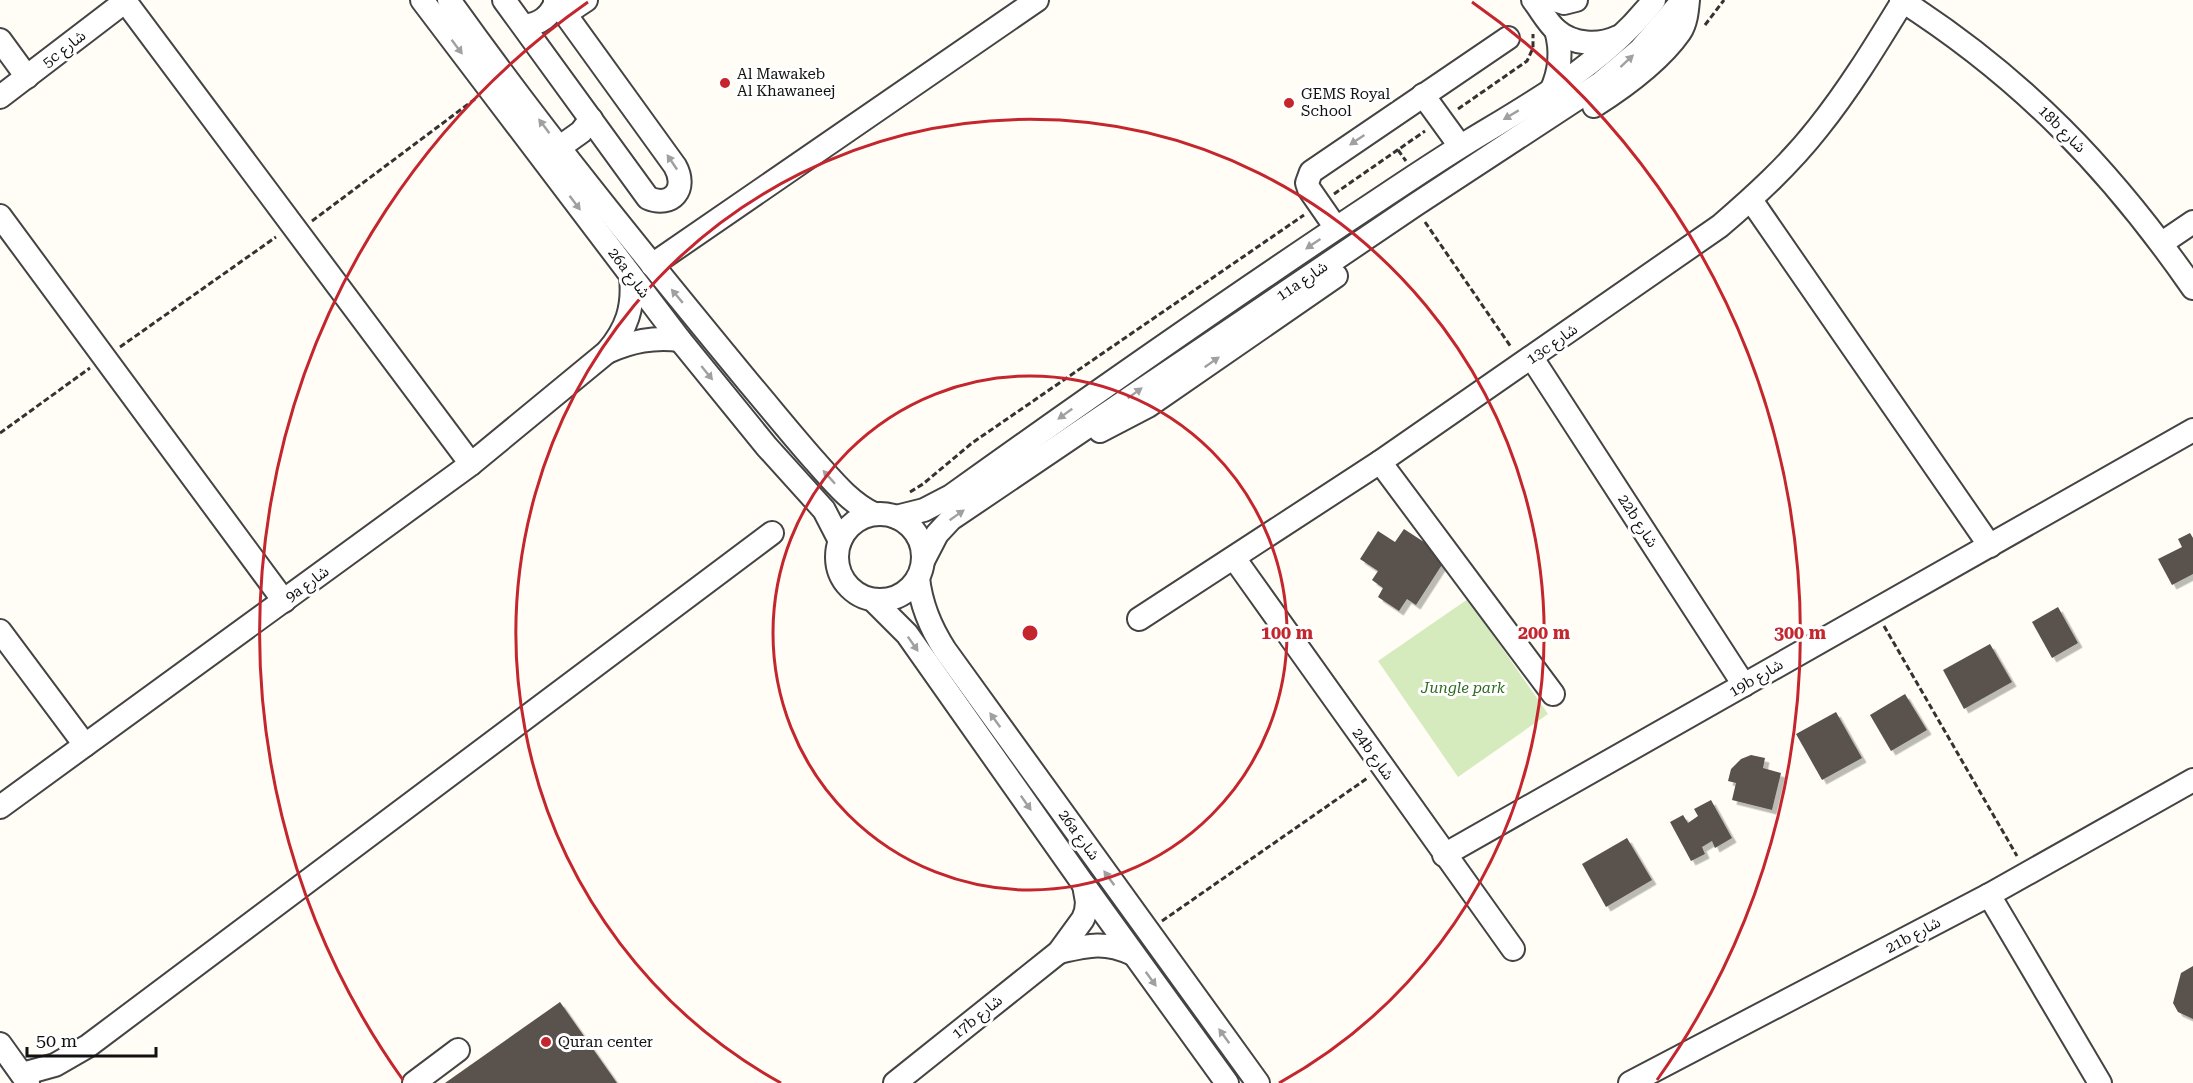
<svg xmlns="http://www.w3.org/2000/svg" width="2193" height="1083" font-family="'Roboto Serif','Noto Sans Arabic',serif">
  <defs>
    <filter id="shadow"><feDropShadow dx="4.5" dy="4.5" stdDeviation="0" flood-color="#0004"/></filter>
  </defs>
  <rect width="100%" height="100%" fill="#fffdf5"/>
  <!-- green -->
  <polygon fill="#d5ebbd" points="1468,599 1548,714 1458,777 1378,661"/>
  <!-- building -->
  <g fill="#5a524d" filter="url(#shadow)">
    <polygon points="1404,529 1447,557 1416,605 1407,599 1399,611 1378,597 1383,588 1372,580 1378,571 1360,559 1378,531 1395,542"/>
    <polygon points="2190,533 2193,538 2193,574 2172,585 2158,559 2182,547 2178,539"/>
    <polygon points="2058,607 2078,643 2052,658 2032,622"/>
    <polygon points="1990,644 2012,682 1964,709 1943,670"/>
    <polygon points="1905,694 1927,730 1891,751 1870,715"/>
    <polygon points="1836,712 1862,758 1822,780 1796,734"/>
    <polygon points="1751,755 1765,758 1763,768 1781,773 1772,810 1732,800 1736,783 1728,781 1731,769 1741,759"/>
    <polygon points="1711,800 1732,838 1715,848 1712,841 1702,847 1705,854 1691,861 1670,822 1683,815 1688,823 1698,816 1694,809"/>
    <polygon points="1627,838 1652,880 1606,907 1582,864"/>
    <polygon points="2193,966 2193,1019 2178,1012 2173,1003 2181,973"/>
    <polygon points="560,1002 617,1083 445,1083"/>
  </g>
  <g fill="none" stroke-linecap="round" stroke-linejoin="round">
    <!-- minor casing -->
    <g stroke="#444" stroke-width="26">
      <g id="minor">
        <polyline points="422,0 680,340 767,447 824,510 840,541"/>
        <path d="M449,0c94,132 197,258 300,383 22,26 43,52 65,77 18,20 35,42 60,54"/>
        <path d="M504,0l144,198c24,10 40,-9 27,-32l-120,-166"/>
        <path d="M1533,0c8,10 14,22 23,30 17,15 43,16 62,7"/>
        <polyline points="1555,0 1564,3 1576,0"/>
        <path d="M1901,0c122,78 210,170 292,288"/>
        <polyline points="125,1 471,464"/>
        <polyline points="565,14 586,0"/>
        <path d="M524,26c16,-2 26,-9 32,-24"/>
        <polyline points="0,40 27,77"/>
        <path d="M1551,91c10,-21 11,-40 5,-61"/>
        <polyline points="1423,95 1460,146"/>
        <polyline points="0,97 127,0"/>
        <path d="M1594,106c30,-19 65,-44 86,-74 6,-9 7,-21 8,-32"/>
        <polyline points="560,147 581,132 591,119"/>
        <polyline points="1751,200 1990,546"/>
        <polyline points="0,216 284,601"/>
        <polyline points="1336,228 1309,189 1307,183 1311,172 1508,38"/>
        <polyline points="2162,243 2193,222"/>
        <polyline points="652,265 1037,0"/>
        <path d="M607,352c25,-11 46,-15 73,-12"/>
        <polyline points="1532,358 1744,685"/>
        <polyline points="1100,431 1148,406 1336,276"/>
        <polyline points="1380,462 1553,694"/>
        <circle cx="880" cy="557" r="43"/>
        <path d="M896,517l28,-7 27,-14c141,-101 284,-201 429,-297 30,-20 60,-40 91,-59 66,-40 135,-78 183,-140"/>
        <polyline points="1234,558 1513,949"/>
        <polyline points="923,561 937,534 951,519 1415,205 1601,83 1640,50 1683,0"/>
        <path d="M918,578c3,27 12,49 27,72l313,433"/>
        <polyline points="874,601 907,634 1084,885 1227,1083"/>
        <path d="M1139,619l241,-157 340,-236c35,-30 69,-61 98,-98 32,-40 58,-83 85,-127"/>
        <polyline points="0,631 85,745"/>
        <path d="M0,807l471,-343 136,-112c20,-23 27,-45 24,-75"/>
        <polyline points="1444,855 2193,430"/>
        <polyline points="1989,895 2100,1083"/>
        <path d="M1059,952c30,-7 46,-11 74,2"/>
        <polyline points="0,1044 28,1083"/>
        <polyline points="22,1074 55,1065 88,1046 772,533"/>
        <polyline points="414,1083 458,1050"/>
        <polyline points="895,1083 1059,952 1083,919 1086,911 1087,902 1084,885"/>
        <polyline points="1630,1083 1989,895 2193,780"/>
      </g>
    </g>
    <!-- path -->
    <g stroke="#333" stroke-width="3" stroke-dasharray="6 3" stroke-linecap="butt">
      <polyline points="1705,25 1724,0"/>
      <polyline points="1458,109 1527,61 1533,48 1533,34"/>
      <polyline points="1398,150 1406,161"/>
      <polyline points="1334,194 1425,131"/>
      <polyline points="312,221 475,99"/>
      <polyline points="1425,222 1511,347"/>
      <polyline points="120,347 276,237"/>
      <polyline points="0,433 90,368"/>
      <polyline points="910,492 923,484 972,443 1304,215"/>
      <polyline points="1884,626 2017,856"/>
      <polyline points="1162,921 1369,777"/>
    </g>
    <!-- minor -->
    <use href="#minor" stroke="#fff" stroke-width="22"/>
  </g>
  <!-- one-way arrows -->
  <defs><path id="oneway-solid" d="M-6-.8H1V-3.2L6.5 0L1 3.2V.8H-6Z" transform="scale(1.5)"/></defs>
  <g fill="#a0a0a0">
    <use href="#oneway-solid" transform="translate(457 47) rotate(53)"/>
    <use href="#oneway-solid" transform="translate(1627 61) rotate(-43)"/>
    <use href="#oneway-solid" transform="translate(1511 115) rotate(149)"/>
    <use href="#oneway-solid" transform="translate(544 126) rotate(-127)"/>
    <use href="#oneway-solid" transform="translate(1357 140) rotate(146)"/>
    <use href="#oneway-solid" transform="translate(672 162) rotate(-124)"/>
    <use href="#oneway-solid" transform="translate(575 203) rotate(53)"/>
    <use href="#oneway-solid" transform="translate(1313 244) rotate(146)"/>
    <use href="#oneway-solid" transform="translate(677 296) rotate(-130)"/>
    <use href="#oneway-solid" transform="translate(1212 362) rotate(-35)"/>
    <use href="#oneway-solid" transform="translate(707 373) rotate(51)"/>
    <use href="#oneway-solid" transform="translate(1135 393) rotate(-36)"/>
    <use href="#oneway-solid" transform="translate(1065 414) rotate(144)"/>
    <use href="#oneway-solid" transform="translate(829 477) rotate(-132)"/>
    <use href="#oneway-solid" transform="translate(957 515) rotate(-35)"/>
    <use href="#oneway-solid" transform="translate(913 644) rotate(55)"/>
    <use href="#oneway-solid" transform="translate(995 720) rotate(-126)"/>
    <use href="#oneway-solid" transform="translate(1026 803) rotate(55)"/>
    <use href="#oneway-solid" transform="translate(1109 878) rotate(-126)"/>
    <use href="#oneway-solid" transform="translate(1151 979) rotate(54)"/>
    <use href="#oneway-solid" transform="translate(1224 1036) rotate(-126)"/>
  </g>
  <!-- distance rings -->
  <g fill="none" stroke="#c4262e" stroke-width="3">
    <circle cx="1030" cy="633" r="257"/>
    <path d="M781 1083A514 514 0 1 1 1279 1083"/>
    <path d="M403 1080A770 770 0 0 1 588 2M1472 2A770 770 0 0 1 1657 1080"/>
  </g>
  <!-- markers -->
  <g fill="#c4262e" stroke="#fff" stroke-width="2">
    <circle cx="725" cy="83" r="6"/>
    <circle cx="1289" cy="103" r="6"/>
    <circle cx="546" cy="1042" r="6"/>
  </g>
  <g text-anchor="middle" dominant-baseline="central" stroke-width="6" stroke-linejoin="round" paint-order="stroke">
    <!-- street labels -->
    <g font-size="15" fill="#111" stroke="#fff">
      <text transform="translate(64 49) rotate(-38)">5c شارع</text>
      <text transform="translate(2062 129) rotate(45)">18b شارع</text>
      <text transform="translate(629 273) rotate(53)">26a شارع</text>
      <text transform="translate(1302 281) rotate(-34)">11a شارع</text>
      <text transform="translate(1552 344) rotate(-35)">13c شارع</text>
      <text transform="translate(1638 521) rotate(57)">22b شارع</text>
      <text transform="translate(307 584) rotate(-36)">9a شارع</text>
      <text transform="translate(1756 678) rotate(-30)">19b شارع</text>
      <text transform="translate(1373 754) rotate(55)">24b شارع</text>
      <text transform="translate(1079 835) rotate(54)">26a شارع</text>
      <text transform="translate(1913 935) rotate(-28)">21b شارع</text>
      <text transform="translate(977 1017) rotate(-39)">17b شارع</text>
    </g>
    <!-- poi labels -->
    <g font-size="15" fill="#111" stroke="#fff" text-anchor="start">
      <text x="737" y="74">Al Mawakeb<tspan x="737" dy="17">Al Khawaneej</tspan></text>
      <text x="1301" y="94">GEMS Royal<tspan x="1301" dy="17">School</tspan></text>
      <text x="558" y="1042">Quran center</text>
    </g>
    <!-- park labels -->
    <g font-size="15" font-style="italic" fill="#2f6b1f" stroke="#fff">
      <text x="1463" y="688">Jungle park</text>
    </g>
  </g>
  <circle cx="1030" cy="633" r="9" fill="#c4262e" stroke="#fff" stroke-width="3"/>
  <g font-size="18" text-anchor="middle" font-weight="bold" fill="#c4262e" stroke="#fff" stroke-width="6" stroke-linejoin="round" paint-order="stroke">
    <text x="1287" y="639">100 m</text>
    <text x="1544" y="639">200 m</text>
    <text x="1800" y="639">300 m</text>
  </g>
  <!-- scale -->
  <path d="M27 1047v9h129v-9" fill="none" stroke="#111111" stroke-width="3"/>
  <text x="36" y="1047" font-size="18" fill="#111111" stroke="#ffffff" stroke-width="4.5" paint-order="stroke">50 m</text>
</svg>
